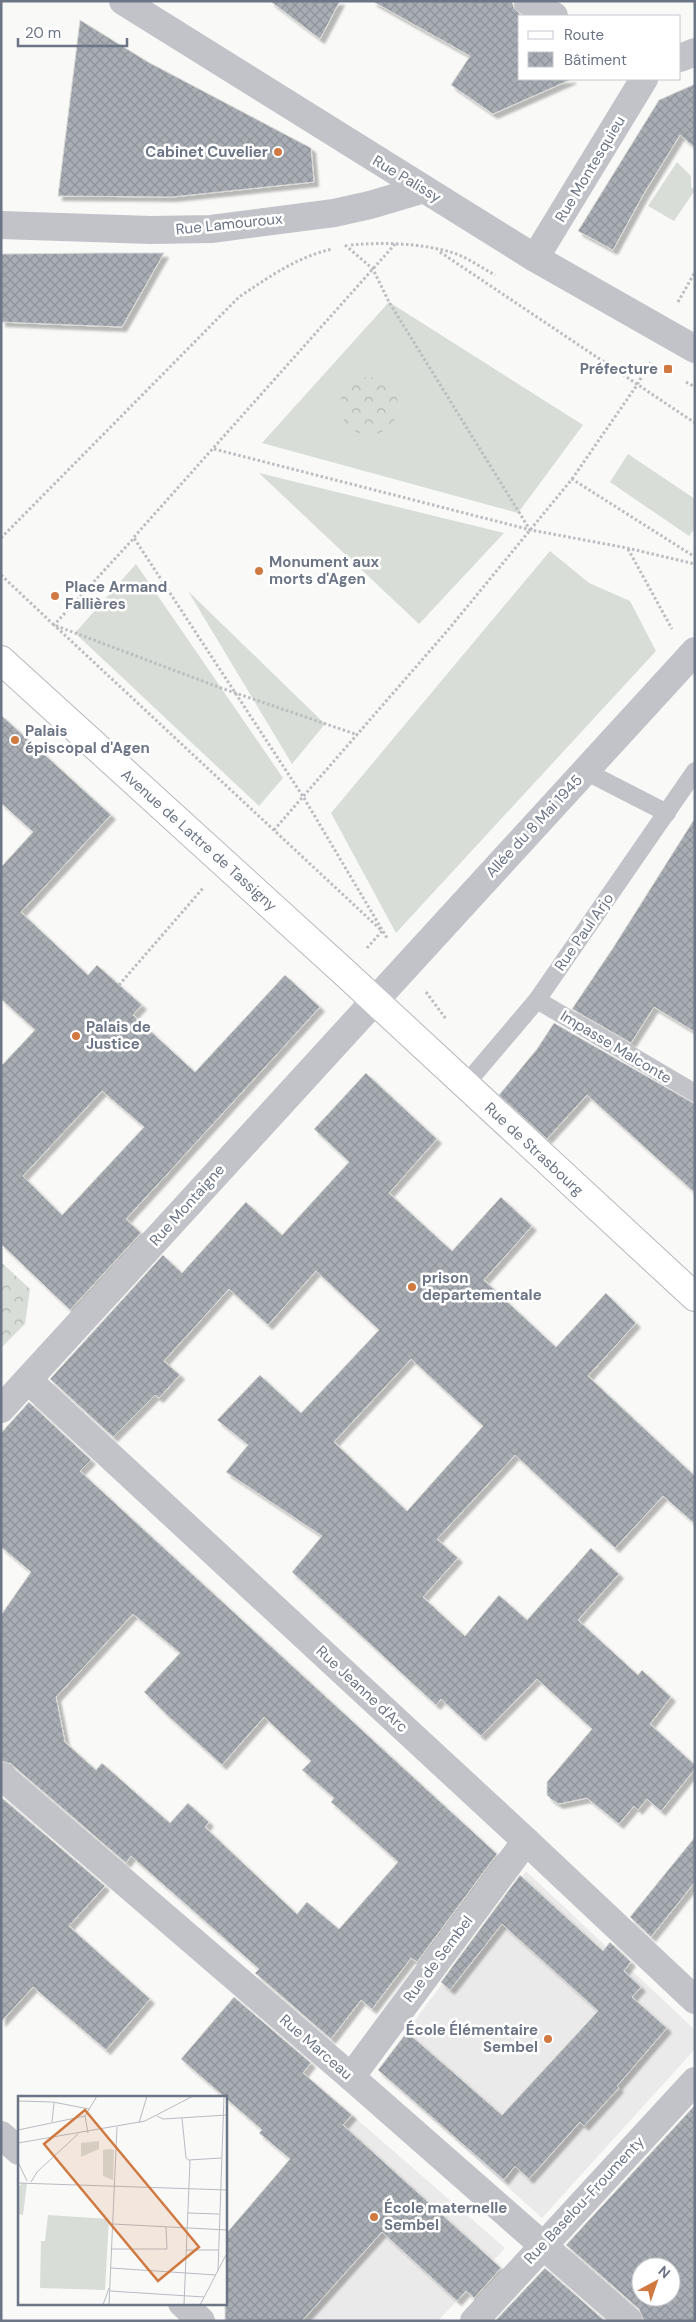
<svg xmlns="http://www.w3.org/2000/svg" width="696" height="2322" font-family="'DM Sans',sans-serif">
  <defs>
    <pattern id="park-crowns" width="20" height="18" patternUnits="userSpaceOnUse" patternTransform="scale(1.25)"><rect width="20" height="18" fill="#d8ddd7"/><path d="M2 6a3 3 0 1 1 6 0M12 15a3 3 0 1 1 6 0" fill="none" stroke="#b3b8b4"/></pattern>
    <pattern id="building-cross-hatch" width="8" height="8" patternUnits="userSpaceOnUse" patternTransform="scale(1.25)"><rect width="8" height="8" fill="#a9aeb5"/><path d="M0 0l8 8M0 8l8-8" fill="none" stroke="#8e9299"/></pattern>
    <filter id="shadow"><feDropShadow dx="4.5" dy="4.5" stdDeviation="1" flood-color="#0004"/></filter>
  </defs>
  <rect width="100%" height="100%" fill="#f9f9f7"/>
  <!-- built -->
  <g fill="#eaeaea">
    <polygon points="526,1871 695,2030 695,2049 542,2218 378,2070"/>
    <polygon points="352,2115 505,2248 438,2321 246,2321 225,2296 271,2208"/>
  </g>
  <!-- grass -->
  <g fill="#d8ddd7">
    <polygon points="677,162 691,176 691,187 695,190 674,221 648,206"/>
    <polygon points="389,302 583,425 518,513 262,443"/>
    <polygon points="628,454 695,499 695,528 689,536 610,482"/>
    <polygon points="259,473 504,533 419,624"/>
    <polygon points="550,551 589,583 630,601 656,651 396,933 331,813"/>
    <polygon points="136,564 283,778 259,806 75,633"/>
    <polygon points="188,591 325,724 292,764"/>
  </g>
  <!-- park -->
  <g fill="url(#park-crowns)">
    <circle cx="369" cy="406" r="29"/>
    <polygon points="1,1262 30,1289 25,1324 1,1348"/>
  </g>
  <!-- building -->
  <g fill="url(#building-cross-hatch)" stroke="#dbdbd9" fill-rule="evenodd" filter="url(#shadow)">
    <polygon points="270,1 340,1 320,39"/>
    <polygon points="372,1 512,1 514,8 520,14 520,79 572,79 493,114 451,85 470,56"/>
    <polygon points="80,20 148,62 311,148 314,182 172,197 58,196"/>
    <polygon points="695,84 695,148 680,135 643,195 613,250 578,231 659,100"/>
    <polygon points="98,253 164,253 122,327 1,322 1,254"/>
    <path d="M1,715l110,100 -90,97 67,63 9,-10 45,40 -9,10 62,57 90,-97 35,32 -194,212 15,14 -71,77 -69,-66v-178l34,-36 -34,-31v-132l32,-35 -32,-29zM102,1091l42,36 -82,88 -39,-39z"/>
    <polygon points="695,818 695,1032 654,1007 631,1043 572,1009 613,948"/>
    <polygon points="554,1023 695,1104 695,1193 587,1095 547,1139 499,1095 537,1049"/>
    <path d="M366,1073l71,66 -48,54 63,58 49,-54 31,29 -48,54 72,67 50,-54 30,30 -48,53 107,100v48l-32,-28 -48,52 -100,-93 -78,84 21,19 -35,39 42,39 34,-41 28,25 64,-72 28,26 -41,46 60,55 4,-5 29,27 -21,27 45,41v4l-34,42 -14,-12 -9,11 -4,-4 -15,18 -32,-26 -28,6 -7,-4 -5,-5v-13l45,-53 -55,-50 -56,57 -40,-37 -5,6 -144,-133 30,-36 -96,-64 22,-27 -31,-25 43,-45 41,38 78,-83 -63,-59 -48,54 -39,-36 -65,72 16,14 -21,23 -4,-3 -42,42 -63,-58 113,-124 19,18 64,-71 36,33 67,-73 -35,-33zM411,1359l72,67 -76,85 -73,-69z"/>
    <path d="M29,1402l62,58 -11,11 417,383 -80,108 -6,-4 -39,51 -11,-9 -30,39 -76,-66 4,-4 -128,-113 -5,7 -115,-99 -10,-3v-146l30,-43 -30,-25v-114zM133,1614l47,39 -36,39 24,24 54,49 42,-48 47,44 -9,9 32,28 -3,4 67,60 -59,67 -32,-27 -10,12 -92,-87 4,-5 -21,-19 -18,20 -68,-60 -6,7 -31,-28 -9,-45z"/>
    <polygon points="1,1797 105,1886 69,1926 150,1999 106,2050 33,1987 1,2022"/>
    <polygon points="695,1837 695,1882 651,1937 630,1917"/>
    <polygon points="520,1875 603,1951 610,1942 631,1962 624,1971 641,1987 632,1997 667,2028 617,2086 619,2088 584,2126 580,2122 529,2179 515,2166 504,2180 378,2070 407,2032 502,2115 598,2011 502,1924 450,1990 441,1982"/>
    <polygon points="234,1997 311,2063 303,2073 352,2115 343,2125 501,2268 474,2298 466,2291 457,2301 382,2232 302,2321 225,2321 225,2235 290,2159 259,2133 262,2130 181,2059"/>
    <path d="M695,2105v216h-51l-5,-12 -73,-64zM641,2267h30v30h-30z"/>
    <polygon points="545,2268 605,2321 495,2321"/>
  </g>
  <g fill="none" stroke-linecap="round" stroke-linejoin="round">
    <!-- secondary casing -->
    <g stroke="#b4b7bd" stroke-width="30">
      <polyline id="secondary" points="1,660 345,973 695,1297"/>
    </g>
    <!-- path -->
    <g stroke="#bbbdc0" stroke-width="3" stroke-dasharray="2.5 2.5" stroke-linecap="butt">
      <polyline points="345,245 373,269 389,302 530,530"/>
      <path d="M351,245c34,-3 69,-2 103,8 14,5 28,15 41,22"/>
      <polyline points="440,252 695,423"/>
      <polyline points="678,302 695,272"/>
      <polyline points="686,382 695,387"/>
      <polyline points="214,449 531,530 627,548 695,564"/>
      <polyline points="572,479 637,385 650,362"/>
      <polyline points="134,537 396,243"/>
      <path d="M1,538l238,-241c30,-20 58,-40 93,-48"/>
      <polyline points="628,549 672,629"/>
      <polyline points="1,575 54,625 221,688 358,735"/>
      <polyline points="274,830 448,630 572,479 695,557"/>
      <polyline points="367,948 382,931 54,625 134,538 304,798 387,938"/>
      <polyline points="119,985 204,887"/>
      <polyline points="426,992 446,1019"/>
    </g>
    <!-- lane -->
    <g stroke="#c1c3c8" stroke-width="18">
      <polyline points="585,771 667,813"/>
      <polyline points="537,1000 695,1093"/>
      <polyline points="465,1085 537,1000 695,771"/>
    </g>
    <!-- street -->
    <g stroke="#c1c3c8" stroke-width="28">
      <polyline points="123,1 535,258 695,349"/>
      <polyline points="528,1 554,16"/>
      <polyline points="680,58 695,52"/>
      <polyline points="1,225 151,230 211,229 334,213 370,205 424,189"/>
      <polyline points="535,258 644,79"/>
      <polyline points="28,1380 526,1841 695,2000"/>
      <polyline points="1,1409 695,651"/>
      <polyline points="1,1776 351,2077 629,2321"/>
      <polyline points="351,2077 526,1841"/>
      <polyline points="1,2135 19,2151"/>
      <polyline points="182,2303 201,2321"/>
      <polyline points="474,2321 695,2081"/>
    </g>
    <!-- secondary -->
    <use href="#secondary" stroke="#fff" stroke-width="28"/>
  </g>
  <!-- markers -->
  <g fill="#d07941" stroke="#fff" stroke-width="2">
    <circle cx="278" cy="152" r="5"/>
    <rect x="663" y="364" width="10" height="10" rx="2.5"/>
    <circle cx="259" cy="571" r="5"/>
    <circle cx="55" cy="596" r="5"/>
    <circle cx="15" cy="740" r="5"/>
    <circle cx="76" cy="1036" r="5"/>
    <circle cx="412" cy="1287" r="5"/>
    <circle cx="548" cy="2039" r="5"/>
    <circle cx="374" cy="2217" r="5"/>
  </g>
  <g text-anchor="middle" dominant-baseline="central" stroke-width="5" stroke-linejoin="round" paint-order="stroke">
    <!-- poi labels -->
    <g font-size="15" font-weight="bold" fill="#6c7585" stroke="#fff" text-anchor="start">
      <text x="268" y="152" text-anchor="end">Cabinet Cuvelier</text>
      <text x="658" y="369" text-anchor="end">Préfecture</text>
      <text x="269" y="562">Monument aux<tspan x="269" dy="17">morts d'Agen</tspan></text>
      <text x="65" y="587">Place Armand<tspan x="65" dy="17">Fallières</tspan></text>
      <text x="25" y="731">Palais<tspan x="25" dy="17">épiscopal d'Agen</tspan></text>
      <text x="86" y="1027">Palais de<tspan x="86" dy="17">Justice</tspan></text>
      <text x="422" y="1278">prison<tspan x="422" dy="17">departementale</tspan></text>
      <text x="538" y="2030" text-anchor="end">École Élémentaire<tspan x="538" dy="17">Sembel</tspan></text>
      <text x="384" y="2208">École maternelle<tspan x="384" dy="17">Sembel</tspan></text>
    </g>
    <!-- street labels -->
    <g font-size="15" fill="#6c7585" stroke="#fff">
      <text transform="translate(590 169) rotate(-59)">Rue Montesquieu</text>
      <text transform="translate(407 179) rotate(31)">Rue Palissy</text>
      <text transform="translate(229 224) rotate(-6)">Rue Lamouroux</text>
      <text transform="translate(534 826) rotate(-47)">Allée du 8 Mai 1945</text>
      <text transform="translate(199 840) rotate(42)">Avenue de Lattre de Tassigny</text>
      <text transform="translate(584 932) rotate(-55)">Rue Paul Arjo</text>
      <text transform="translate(616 1047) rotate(31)">Impasse Malconte</text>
      <text transform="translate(534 1149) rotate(43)">Rue de Strasbourg</text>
      <text transform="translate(187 1205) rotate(-48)">Rue Montaigne</text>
      <text transform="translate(362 1689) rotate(43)">Rue Jeanne d'Arc</text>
      <text transform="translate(438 1959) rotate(-53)">Rue de Sembel</text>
      <text transform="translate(316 2047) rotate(41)">Rue Marceau</text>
      <text transform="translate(584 2200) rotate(-47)">Rue Baselou-Froumenty</text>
    </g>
  </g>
  <!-- overview -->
  <g transform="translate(18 2096)">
    <rect width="209" height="209" fill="#f9f9f7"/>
    <path d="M81,45v8l-18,8v-14zM92,53l4,1 -1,30 -10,-4v-26z" fill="#d8ddd7"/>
    <path d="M5,87h4l-4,32 -5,-1v-27zM30,119l61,4 -4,71 -65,-2 1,-47h4z" fill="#d8ddd7"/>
    <path fill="none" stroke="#b8bcc2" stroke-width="1" d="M0,5l35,1 36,7M139,20l6,3 64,-4M164,22l4,40 4,3 -6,144M34,26l2,-19M121,27l8,-27M0,34l67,-14M70,37l-3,-17 12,-20M0,47l127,-22 48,-25M171,64l32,-2M0,66l9,19M13,86l6,-10 41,-38M0,87l209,7M170,117l31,1M95,128l114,6M94,153h55l-1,-22M168,154h32M93,172l105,7M200,175l6,-175M92,195l94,6M85,209l6,-17M91,209l8,-178M182,209l27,-52"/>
    <path fill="#d07941" fill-opacity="0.15" stroke="#d07941" stroke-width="2.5" d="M67,14l114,137 -41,34 -114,-137z"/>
    <rect width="209" height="209" fill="none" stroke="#6c7585" stroke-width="2.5"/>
  </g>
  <!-- border -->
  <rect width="696" height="2322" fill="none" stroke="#6c7585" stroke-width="5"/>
  <!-- legend -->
  <rect x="518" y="15" width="162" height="65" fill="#ffffff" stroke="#c4c8ce"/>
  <rect x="528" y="31" width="25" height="8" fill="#ffffff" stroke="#c4c8ce"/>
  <text x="564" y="40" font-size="15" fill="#6c7585">Route</text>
  <rect x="528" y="52" width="25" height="15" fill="url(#building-cross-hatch)" stroke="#c4c8ce"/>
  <text x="564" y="65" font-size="15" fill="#6c7585">Bâtiment</text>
  <!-- north arrow -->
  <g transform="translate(656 2282) rotate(40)"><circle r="24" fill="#ffffff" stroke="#c4c8ce"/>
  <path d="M0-4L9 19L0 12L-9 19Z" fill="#d07941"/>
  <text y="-8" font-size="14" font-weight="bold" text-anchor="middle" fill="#6c7585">N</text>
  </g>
  <!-- scale -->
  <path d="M18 38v8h109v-8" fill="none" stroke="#6c7585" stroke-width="2.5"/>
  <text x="25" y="38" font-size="15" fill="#6c7585" stroke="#ffffff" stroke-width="4" paint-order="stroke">20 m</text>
</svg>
